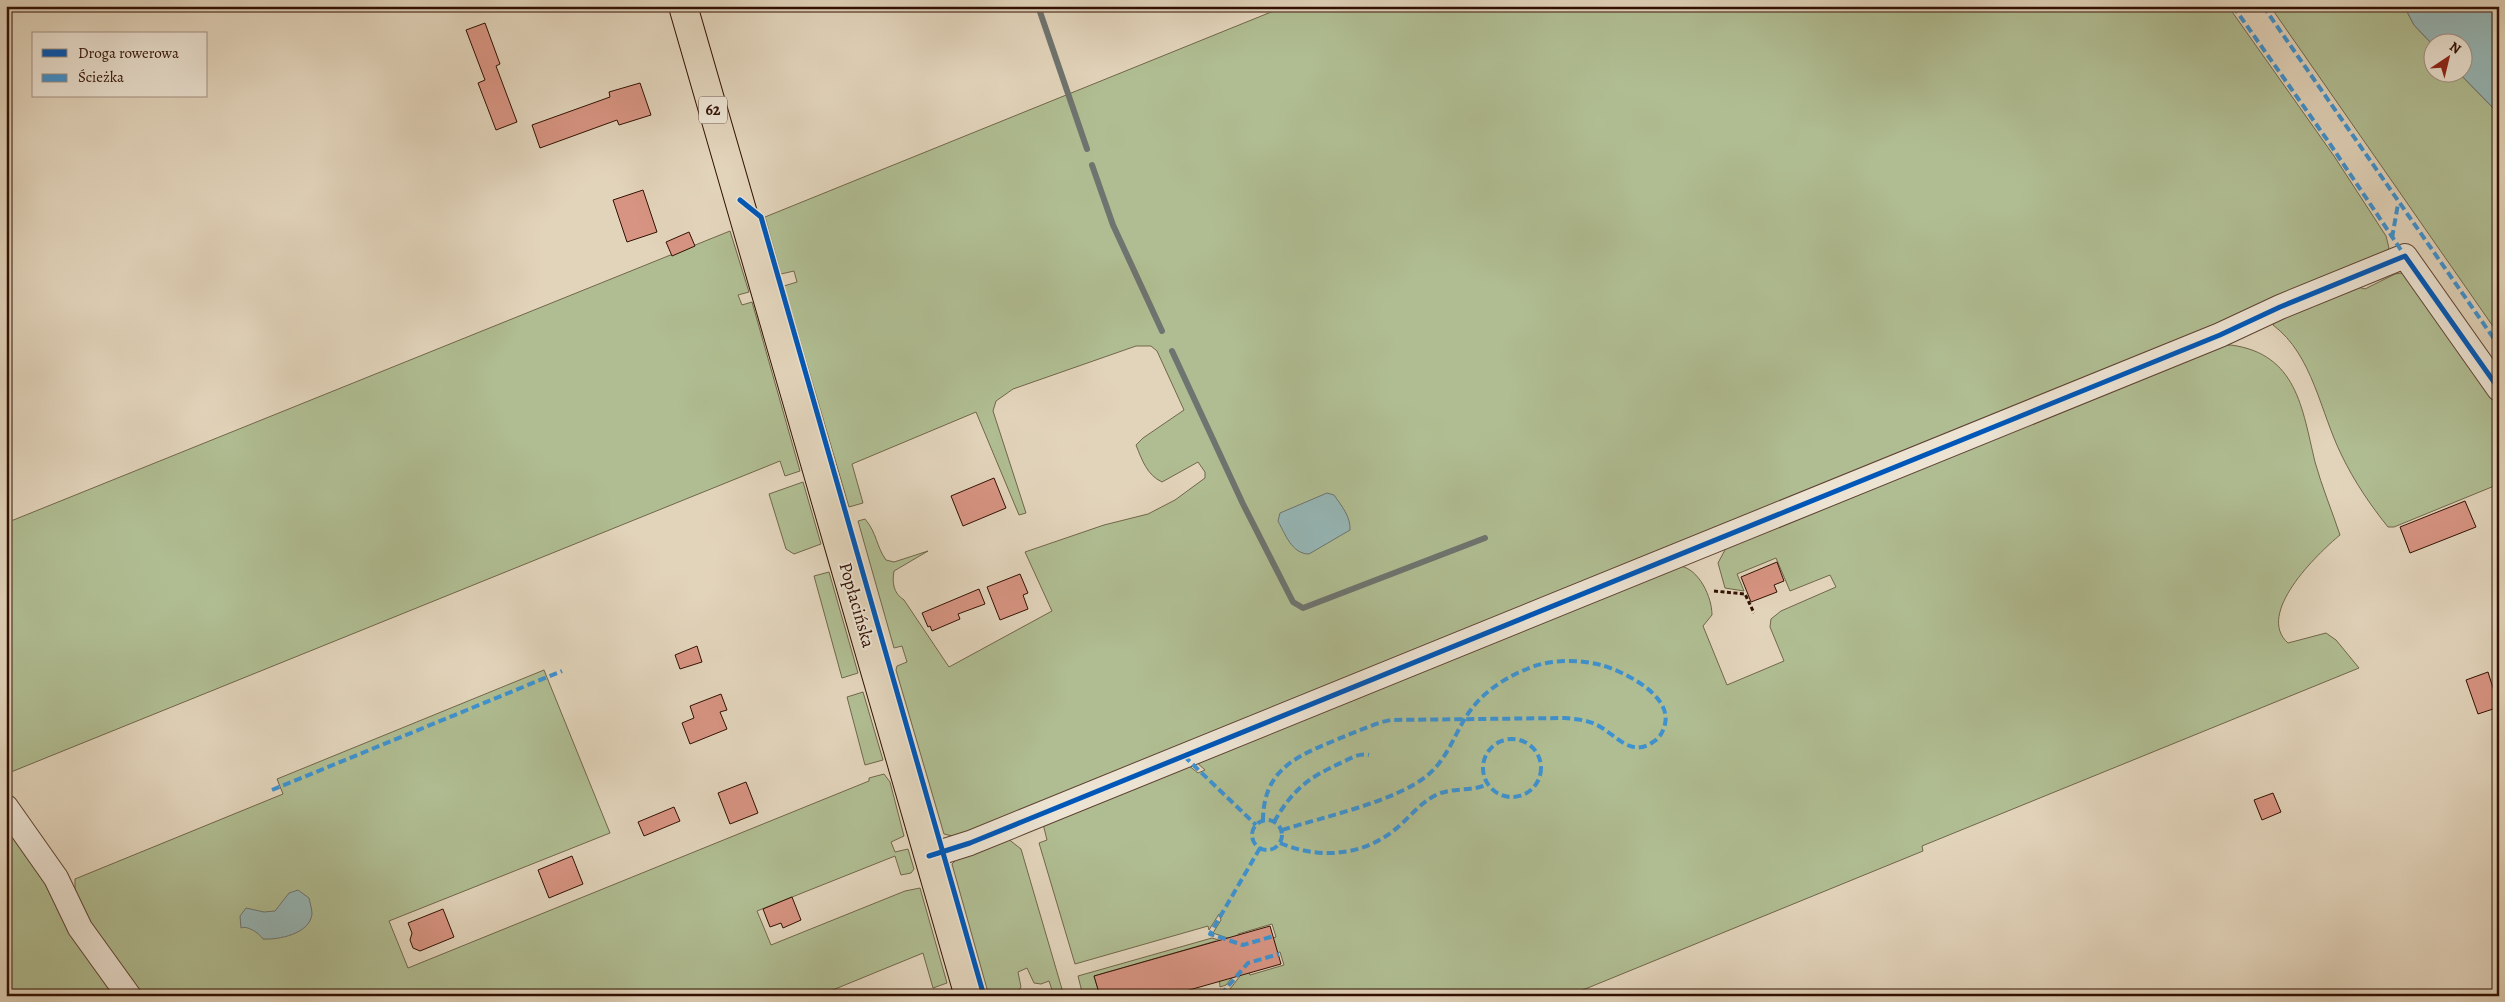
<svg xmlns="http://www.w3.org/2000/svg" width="2505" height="1002" font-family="Alegreya,serif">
  <rect width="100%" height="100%" fill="#e2d4bb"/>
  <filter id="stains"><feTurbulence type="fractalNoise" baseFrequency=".004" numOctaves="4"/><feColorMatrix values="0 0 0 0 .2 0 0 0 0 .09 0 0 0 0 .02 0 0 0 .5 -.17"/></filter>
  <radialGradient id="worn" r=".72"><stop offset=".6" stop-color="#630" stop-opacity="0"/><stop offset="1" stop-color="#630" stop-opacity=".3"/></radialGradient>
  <!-- green -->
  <g fill="#b0bd92" stroke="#71664a">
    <path d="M1286,6h942l106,150 52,80 3,12 -12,13 -1420,576 -13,-3 -48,-164 1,-4 10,-4 -5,-16 -8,2 -36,-127 7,-2c12,14 11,27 21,41l8,2 34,-11 -34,20c-2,11 -1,22 10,29l45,67 103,-56 -27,-59 79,-27 44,-11 27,-14 30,-22v-6l-7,-10 -36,20c-15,-7 -20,-22 -26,-37l7,-7 41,-28 -27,-59 -6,-5h-15l-123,43 -17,12 -3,10 33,102 -7,2 -43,-103 -124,52 11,39 -14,4 -65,-221 13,-4 -3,-11 -13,3 -16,-57z"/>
    <polygon points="2270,6 2404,6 2414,25 2432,44 2432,72 2459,73 2499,114 2499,335"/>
    <polygon points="730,231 749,292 738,295 742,305 752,302 800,471 785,476 780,461 6,774 6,523"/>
    <path d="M2401,273l9,2 89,120v89l-105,43h-6c-17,-21 -34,-46 -46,-71 -22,-44 -29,-101 -69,-131l4,-7 78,-32 10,3 30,-15z"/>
    <path d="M2231,345c66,9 71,63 84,117 7,25 17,49 25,73 -23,19 -85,79 -52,108l38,-10 10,7 23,28 -437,178 1,5 -355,145h-336l-2,-7 17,-22 3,8 34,-10 -4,-13 -34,9 -20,24 -6,2 -4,-46 -122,35 6,20h-17l-5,-20 134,-38 31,9 33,-10 -4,-13 -34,10 1,8 -26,-9 8,-13 -2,-6 -10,16 -1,-4 -133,38 -36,-121 8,-3 -4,-16 145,-59 10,8 7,-3 -10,-9 485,-195c19,3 32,31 32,49l-9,11 24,59 57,-24 -14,-34 1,-8 10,-8 55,-24 -6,-12 -40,16 -14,-33 -39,16 7,17 -19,-3 -7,-25 8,-15 490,-202z"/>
    <polygon points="803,482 821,544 794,554 786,549 769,494"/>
    <polygon points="829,572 858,673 842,678 814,576"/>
    <polygon points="544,670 610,833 389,921 408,968 869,781 869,778 884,774 890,782 904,836 891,842 895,852 908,849 914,869 911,873 901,875 895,856 757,911 771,945 905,891 920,888 947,983 933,988 923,953 818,996 137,996 75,902 75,879 283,794 277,779"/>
    <polygon points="863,692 883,760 865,765 847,697"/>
    <polygon points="6,814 122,996 6,996"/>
    <polygon points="1007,838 1021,849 1064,996 1037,996 1052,990 1049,981 1041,984 1034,983 1027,968 1018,972 1021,987 1016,994 989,996 952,864 957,859"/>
  </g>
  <!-- water -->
  <g fill="#96b7b7" stroke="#6e746f">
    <polygon points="2404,6 2499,6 2499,114 2459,73 2462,72 2462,42 2432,44 2414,25"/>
    <path d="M1327,493l7,2c7,10 17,22 16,35l-41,24c-17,0 -24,-20 -31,-33l2,-8z"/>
    <path d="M298,890l11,8c1,5 3,11 3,16 -2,20 -34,26 -49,25 -4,-6 -16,-14 -22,-11l-1,-12 6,-8 18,4 11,-1 14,-18z"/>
  </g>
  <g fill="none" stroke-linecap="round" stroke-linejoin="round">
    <!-- stream -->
    <g stroke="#6e746f" stroke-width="6">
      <polyline points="1038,6 1087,149"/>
      <polyline points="1092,165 1113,225 1162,331"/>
      <polyline points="1172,351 1243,504 1293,602 1303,608 1485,538"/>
    </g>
  </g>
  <!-- building -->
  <g fill="#d79482" stroke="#321003">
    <polygon points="485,23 500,64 496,66 517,122 496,130 478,83 485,80 466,30"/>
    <polygon points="640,83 651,115 619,125 617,120 540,148 532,125 610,97 609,92"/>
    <polygon points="643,190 657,232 627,242 613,200"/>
    <polygon points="689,232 695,246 672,256 666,242"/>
    <polygon points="994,478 1006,508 963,526 951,496"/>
    <polygon points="2465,501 2476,527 2410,553 2400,527"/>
    <polygon points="1777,562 1784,581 1774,585 1777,592 1751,602 1741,577"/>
    <polygon points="1020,574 1028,593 1023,595 1028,609 1000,620 987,587"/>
    <polygon points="979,589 985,604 958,614 960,619 932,631 930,626 928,627 922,613"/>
    <polygon points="697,646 702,662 680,669 675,655"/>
    <polygon points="2488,672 2499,707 2478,714 2466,680"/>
    <polygon points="721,694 727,710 720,712 727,729 690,744 682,723 694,718 690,706"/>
    <polygon points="746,782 758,813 730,824 718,793"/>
    <polygon points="2273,793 2281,812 2262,820 2254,800"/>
    <polygon points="674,807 680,821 644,836 638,822"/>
    <polygon points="572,856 583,884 549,898 538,870"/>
    <polygon points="792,897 801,920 783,928 781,923 770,927 763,909"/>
    <polygon points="443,909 454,937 420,951 413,948 410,940 412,933 408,923"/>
    <polygon points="1270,926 1281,964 1168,996 1100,996 1094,976"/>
  </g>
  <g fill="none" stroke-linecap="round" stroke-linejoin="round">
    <!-- minor casing -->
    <g stroke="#5e4131" stroke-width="26">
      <g id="minor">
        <polyline points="6,807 56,878 80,928 129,996"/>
        <polyline points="929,856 970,843 1024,821 2220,335 2280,307 2405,256 2499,389"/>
      </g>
    </g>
    <!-- primary casing -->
    <g stroke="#321003" stroke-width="30">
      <polyline id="primary" points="683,6 969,996"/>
    </g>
    <!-- path -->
    <polyline stroke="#321003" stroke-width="3" stroke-dasharray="4 2.5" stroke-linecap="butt" points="1714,591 1745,594 1754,613"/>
    <!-- minor -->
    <use href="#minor" stroke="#ece3d3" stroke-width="24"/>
    <!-- primary -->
    <use href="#primary" stroke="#e2d4bb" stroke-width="28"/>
    <!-- quiet -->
    <g stroke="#3d92d1" stroke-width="4" stroke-dasharray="8 4" stroke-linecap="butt">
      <polyline points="2233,6 2328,141 2405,256"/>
      <polyline points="2263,6 2499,346"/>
      <polyline points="2392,238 2398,204"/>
      <circle cx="1512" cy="768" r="29"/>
      <polyline points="1184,756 1256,825"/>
      <polyline points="272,790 562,671"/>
      <circle cx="1267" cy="835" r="15"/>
      <path d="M1263,821c0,-48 29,-63 68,-79 17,-7 33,-14 51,-20l9,-2 174,-2c11,1 22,2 32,7 20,10 33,33 56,17 7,-4 10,-10 12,-18 7,-29 -42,-53 -64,-59 -24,-6 -51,-6 -74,4 -26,10 -49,27 -63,51 -11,19 -18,39 -35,54 -31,27 -106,43 -147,56"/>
      <path d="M1274,822c19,-33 35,-45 69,-60 8,-4 16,-9 26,-7"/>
      <path d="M1280,843c40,17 85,13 118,-16 13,-11 22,-24 38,-32 16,-8 36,-3 52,-11"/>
      <polyline points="1260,848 1210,934 1243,945 1274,936"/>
      <polyline points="1219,992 1224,991 1248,963 1279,954"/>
    </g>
    <!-- cycleway casing -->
    <g stroke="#ece3d3" stroke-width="8">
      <g id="cycleway">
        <polyline points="740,200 761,217 984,996"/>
        <polyline points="929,856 970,843 1024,821 2220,335 2280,307 2405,256 2499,389"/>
      </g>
    </g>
    <!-- cycleway -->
    <use href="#cycleway" stroke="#0057b8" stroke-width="5"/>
  </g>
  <g text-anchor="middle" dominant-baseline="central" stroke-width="4" stroke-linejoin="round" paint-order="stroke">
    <!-- shield labels -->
    <rect fill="#ece3d3" stroke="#6a4f41" stroke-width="1" x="699" y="96.5" width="28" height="27" rx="4"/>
    <g font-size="16" font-weight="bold" fill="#321003">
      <text x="713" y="110">62</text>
    </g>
    <!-- street labels -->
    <g font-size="18" fill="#321003" stroke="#ece3d3">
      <text transform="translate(857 605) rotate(74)">Popłacińska</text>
    </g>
  </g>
  <!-- margin -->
  <rect width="2505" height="1002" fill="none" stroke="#e2d4bb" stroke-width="25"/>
  <rect x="8" y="8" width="2490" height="987" fill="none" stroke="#321003" stroke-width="2.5"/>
  <rect x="12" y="12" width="2480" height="977" fill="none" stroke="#321003"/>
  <!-- legend -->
  <rect x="32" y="32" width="175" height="65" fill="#ece3d3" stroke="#a28f80"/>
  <rect x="42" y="49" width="25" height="8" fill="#0057b8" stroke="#a28f80"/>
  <text x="78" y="58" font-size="15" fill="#321003">Droga rowerowa</text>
  <rect x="42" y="74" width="25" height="8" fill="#3d92d1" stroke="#a28f80"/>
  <text x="78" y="82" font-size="15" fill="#321003">Ścieżka</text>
  <!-- north arrow -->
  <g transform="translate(2448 58) rotate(35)"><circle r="24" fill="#ece3d3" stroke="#a28f80"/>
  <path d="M0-4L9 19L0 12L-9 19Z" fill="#8f2418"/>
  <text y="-8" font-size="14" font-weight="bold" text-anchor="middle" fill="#321003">N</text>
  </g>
  <rect width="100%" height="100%" filter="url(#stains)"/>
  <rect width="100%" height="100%" fill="url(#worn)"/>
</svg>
